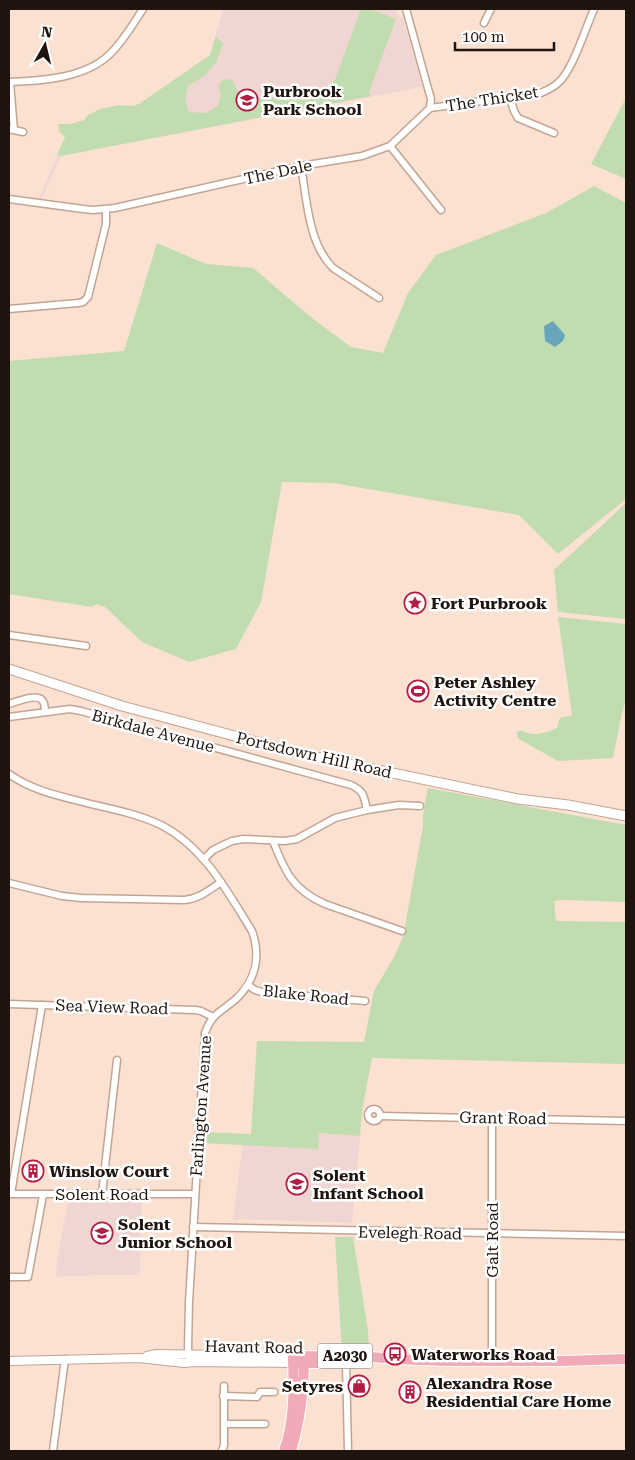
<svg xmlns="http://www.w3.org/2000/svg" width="635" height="1460" font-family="'Roboto Serif',serif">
  <rect width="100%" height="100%" fill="#fbe1d2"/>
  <!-- education -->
  <g fill="#f0d6d3">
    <polygon points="223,9 396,9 398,16 403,19 422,87 61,156 42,198 39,198 71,124 139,104 210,55"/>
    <polygon points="318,1133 360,1136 352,1223 233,1219 243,1144 318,1149"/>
    <polygon points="130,1200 131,1203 135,1203 135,1200 142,1201 140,1275 96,1275 56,1277 57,1262 68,1201"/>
  </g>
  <!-- green -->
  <g fill="#c1dcae">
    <polygon points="361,9 369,9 396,19 369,92 371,96 60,156 57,155 65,137 59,131 58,124 71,124 84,120 88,115 100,109 119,105 133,106 139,104 210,55 216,36 223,44 216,63 204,76 188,86 185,100 189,112 206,113 218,106 221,95 218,85 225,79 232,80 242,99 309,98 322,90 335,80"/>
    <polygon points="626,98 626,179 591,164"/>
    <polygon points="594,186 626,203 626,499 558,554 519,515 333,483 282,482 261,602 236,649 189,662 142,642 105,607 96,604 92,607 9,594 9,361 124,351 157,243 206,264 253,268 312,318 351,347 383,353 408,293 436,255 546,213"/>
    <polygon points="625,504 626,504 626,619 558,612 554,570"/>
    <path d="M558,617l68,7v76l-4,13 -9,45 -55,3 -39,-22 -3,-6 4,-3c13,7 23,4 37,-2l3,-10 12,-3z"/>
    <polygon points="428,788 626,825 626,902 563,900 554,901 556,921 626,922 626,1064 372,1058 362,1111 360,1136 319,1133 318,1149 203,1143 203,1132 251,1134 257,1041 364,1042 374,991 394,957 403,937 423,826 423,814"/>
    <polygon points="335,1237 353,1237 368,1330 369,1351 342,1351"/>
  </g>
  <!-- water -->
  <polygon fill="#68a7bb" points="553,321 565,335 563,341 555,347 545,341 544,326"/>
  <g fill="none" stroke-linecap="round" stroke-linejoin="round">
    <!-- minor casing -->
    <g stroke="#c3a492" stroke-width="9">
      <g id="minor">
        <polyline points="484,23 491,9"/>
        <path d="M9,82c33,-1 78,-4 102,-29 13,-13 22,-29 32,-44"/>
        <polyline points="10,82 14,130"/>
        <polyline points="510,98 514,111 518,118 554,133"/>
        <path d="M430,108l111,-15c6,-3 12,-5 17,-10 14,-11 28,-56 36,-74"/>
        <polyline points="9,129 23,132"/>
        <polyline points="390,146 441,210"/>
        <path d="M301,166c6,34 7,77 32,102l46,30"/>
        <polyline points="9,199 83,209 93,210 115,208 301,166 362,156 390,146 430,108 431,99 427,85 406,9"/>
        <polyline points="9,309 78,303 83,302 88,297 106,224 106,210"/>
        <polyline points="9,635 86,646"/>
        <path d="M9,704c7,-2 27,-11 33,-4 2,2 3,8 3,12"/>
        <path d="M9,717l61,-8 11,2 270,74c13,6 13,11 16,25"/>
        <path d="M9,774c25,18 56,23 86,31 22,5 45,10 66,20 43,22 66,66 91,106 9,25 4,49 -16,68 -15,13 -24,14 -31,34l-16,269 -1,46 1,9"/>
        <path d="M273,841c12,31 20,49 52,63l77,27"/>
        <polyline points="204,859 213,850 232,841 243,839 285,841 297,839 335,818 367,810 399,805 420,806"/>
        <path d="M9,883l53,13 19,2 103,2c15,-1 25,-10 37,-18"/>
        <polyline points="248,985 255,990 262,992 365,1001"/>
        <polyline points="9,1004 195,1010 201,1011 213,1017"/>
        <circle cx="374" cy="1115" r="6"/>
        <polyline points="380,1116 626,1121"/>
        <polyline points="9,1194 195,1194"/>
        <polyline points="11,1194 42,1005"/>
        <polyline points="102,1194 117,1060"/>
        <polyline points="193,1227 626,1236"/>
        <polyline points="9,1277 28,1277 43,1195"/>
        <polyline points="492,1361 492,1118"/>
        <polyline points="346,1363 348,1451"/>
        <polyline points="223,1396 257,1397 260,1392 274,1392"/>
        <polyline points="224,1424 265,1424"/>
        <polyline points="53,1451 65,1359"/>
        <polyline points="222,1451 224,1445 224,1386"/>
      </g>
    </g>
    <!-- tertiary casing -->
    <g stroke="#c3a492" stroke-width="10">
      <g id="tertiary">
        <polyline points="147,1356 156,1354 293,1356"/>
        <polyline points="9,1361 139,1358 166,1361 185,1363 193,1362 293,1363"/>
      </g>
    </g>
    <!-- secondary casing -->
    <g stroke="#c3a492" stroke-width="11">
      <polyline id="secondary" points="9,669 122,706 306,755 518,799 568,805 626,816"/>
    </g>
    <!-- primary casing -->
    <g stroke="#fff" stroke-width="12">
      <g id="primary">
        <polyline points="293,1363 365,1363"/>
        <path d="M284,1451c11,-31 10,-63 9,-95l77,1 27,2 49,2h117l63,-2"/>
        <path d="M291,1451c9,-30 13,-63 13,-94"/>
      </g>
    </g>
    <!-- minor -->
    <use href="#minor" stroke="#fff" stroke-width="6"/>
    <!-- tertiary -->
    <use href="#tertiary" stroke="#fff" stroke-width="8"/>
    <!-- secondary -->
    <use href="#secondary" stroke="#fff" stroke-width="9"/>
    <!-- primary -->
    <use href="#primary" stroke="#f0aab8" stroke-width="10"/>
  </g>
  <!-- icons -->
  <defs>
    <g id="school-ring" transform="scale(1.125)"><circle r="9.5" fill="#fff" stroke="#b11e44" stroke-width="1.5"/><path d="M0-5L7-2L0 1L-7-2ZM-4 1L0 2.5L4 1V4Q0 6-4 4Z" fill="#b11e44"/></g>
    <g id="sight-ring" transform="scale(1.125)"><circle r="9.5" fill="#fff" stroke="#b11e44" stroke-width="1.5"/><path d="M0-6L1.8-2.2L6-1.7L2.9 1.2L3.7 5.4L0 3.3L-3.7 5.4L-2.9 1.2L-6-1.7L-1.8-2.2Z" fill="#b11e44"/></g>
    <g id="stadium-ring" transform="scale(1.125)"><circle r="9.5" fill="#fff" stroke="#b11e44" stroke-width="1.5"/><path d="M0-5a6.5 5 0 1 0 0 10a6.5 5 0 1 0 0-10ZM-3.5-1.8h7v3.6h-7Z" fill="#b11e44"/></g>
    <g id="building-ring" transform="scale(1.125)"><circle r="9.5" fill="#fff" stroke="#b11e44" stroke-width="1.5"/><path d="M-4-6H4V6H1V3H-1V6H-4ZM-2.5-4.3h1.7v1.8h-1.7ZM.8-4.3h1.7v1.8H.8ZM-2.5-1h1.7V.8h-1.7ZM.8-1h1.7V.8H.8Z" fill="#b11e44"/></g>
    <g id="bus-ring" transform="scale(1.125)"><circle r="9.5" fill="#fff" stroke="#b11e44" stroke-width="1.5"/><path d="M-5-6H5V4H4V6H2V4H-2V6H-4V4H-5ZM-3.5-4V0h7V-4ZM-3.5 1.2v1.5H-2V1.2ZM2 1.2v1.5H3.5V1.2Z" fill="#b11e44"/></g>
    <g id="shop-ring" transform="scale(1.125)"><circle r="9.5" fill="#fff" stroke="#b11e44" stroke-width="1.5"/><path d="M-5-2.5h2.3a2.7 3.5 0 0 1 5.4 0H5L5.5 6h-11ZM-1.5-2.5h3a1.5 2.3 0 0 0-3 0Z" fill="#b11e44"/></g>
  </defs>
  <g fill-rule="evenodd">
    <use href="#school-ring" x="247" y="100"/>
    <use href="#sight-ring" x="415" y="603"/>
    <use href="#stadium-ring" x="418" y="691"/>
    <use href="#building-ring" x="33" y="1171"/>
    <use href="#school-ring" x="297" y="1184"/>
    <use href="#school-ring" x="102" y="1233"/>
    <use href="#bus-ring" x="395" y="1354"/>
    <use href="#shop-ring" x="359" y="1386"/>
    <use href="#building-ring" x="410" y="1392"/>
  </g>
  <g text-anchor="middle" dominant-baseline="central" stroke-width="5" stroke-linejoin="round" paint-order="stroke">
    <!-- shield labels -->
    <rect fill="#fff" stroke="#635b56" stroke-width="1" x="317.5" y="1343.5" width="55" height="25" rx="4"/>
    <g font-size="15" font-weight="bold" fill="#20150e">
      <text x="345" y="1356">A2030</text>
    </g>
    <!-- poi labels -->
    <g font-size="16" font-weight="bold" fill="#20150e" stroke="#fff" text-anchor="start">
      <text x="263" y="91">Purbrook<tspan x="263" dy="18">Park School</tspan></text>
      <text x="431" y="603">Fort Purbrook</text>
      <text x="434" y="682">Peter Ashley<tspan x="434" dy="18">Activity Centre</tspan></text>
      <text x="49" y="1171">Winslow Court</text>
      <text x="313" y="1175">Solent<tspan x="313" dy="18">Infant School</tspan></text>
      <text x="118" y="1224">Solent<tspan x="118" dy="18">Junior School</tspan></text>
      <text x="411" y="1354">Waterworks Road</text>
      <text x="426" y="1383">Alexandra Rose<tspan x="426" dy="18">Residential Care Home</tspan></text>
      <text x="343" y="1386" text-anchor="end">Setyres</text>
    </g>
    <!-- street labels -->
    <g font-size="16" fill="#20150e" stroke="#fff">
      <text transform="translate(492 99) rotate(-9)">The Thicket</text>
      <text transform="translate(278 172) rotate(-12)">The Dale</text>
      <text transform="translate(153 731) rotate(15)">Birkdale Avenue</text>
      <text transform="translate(314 755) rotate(13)">Portsdown Hill Road</text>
      <text transform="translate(306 995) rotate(6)">Blake Road</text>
      <text transform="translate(112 1007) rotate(2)">Sea View Road</text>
      <text transform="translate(201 1106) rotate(-86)">Farlington Avenue</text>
      <text transform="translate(503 1118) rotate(1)">Grant Road</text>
      <text x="102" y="1194">Solent Road</text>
      <text transform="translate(410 1233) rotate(1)">Evelegh Road</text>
      <text transform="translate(492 1240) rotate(-90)">Galt Road</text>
      <text transform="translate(254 1347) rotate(1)">Havant Road</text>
    </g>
  </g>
  <!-- border -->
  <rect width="635" height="1460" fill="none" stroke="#20150e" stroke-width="20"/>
  <!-- north arrow -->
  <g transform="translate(45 45) rotate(8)" stroke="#ffffff" stroke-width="4" paint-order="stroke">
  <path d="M0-4L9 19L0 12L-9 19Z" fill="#20150e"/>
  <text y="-8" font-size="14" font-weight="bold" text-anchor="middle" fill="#20150e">N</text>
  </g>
  <!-- scale -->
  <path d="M455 42v8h99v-8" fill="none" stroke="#20150e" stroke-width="2.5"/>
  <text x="462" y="42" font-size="15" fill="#20150e" stroke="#ffffff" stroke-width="4" paint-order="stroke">100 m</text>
</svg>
